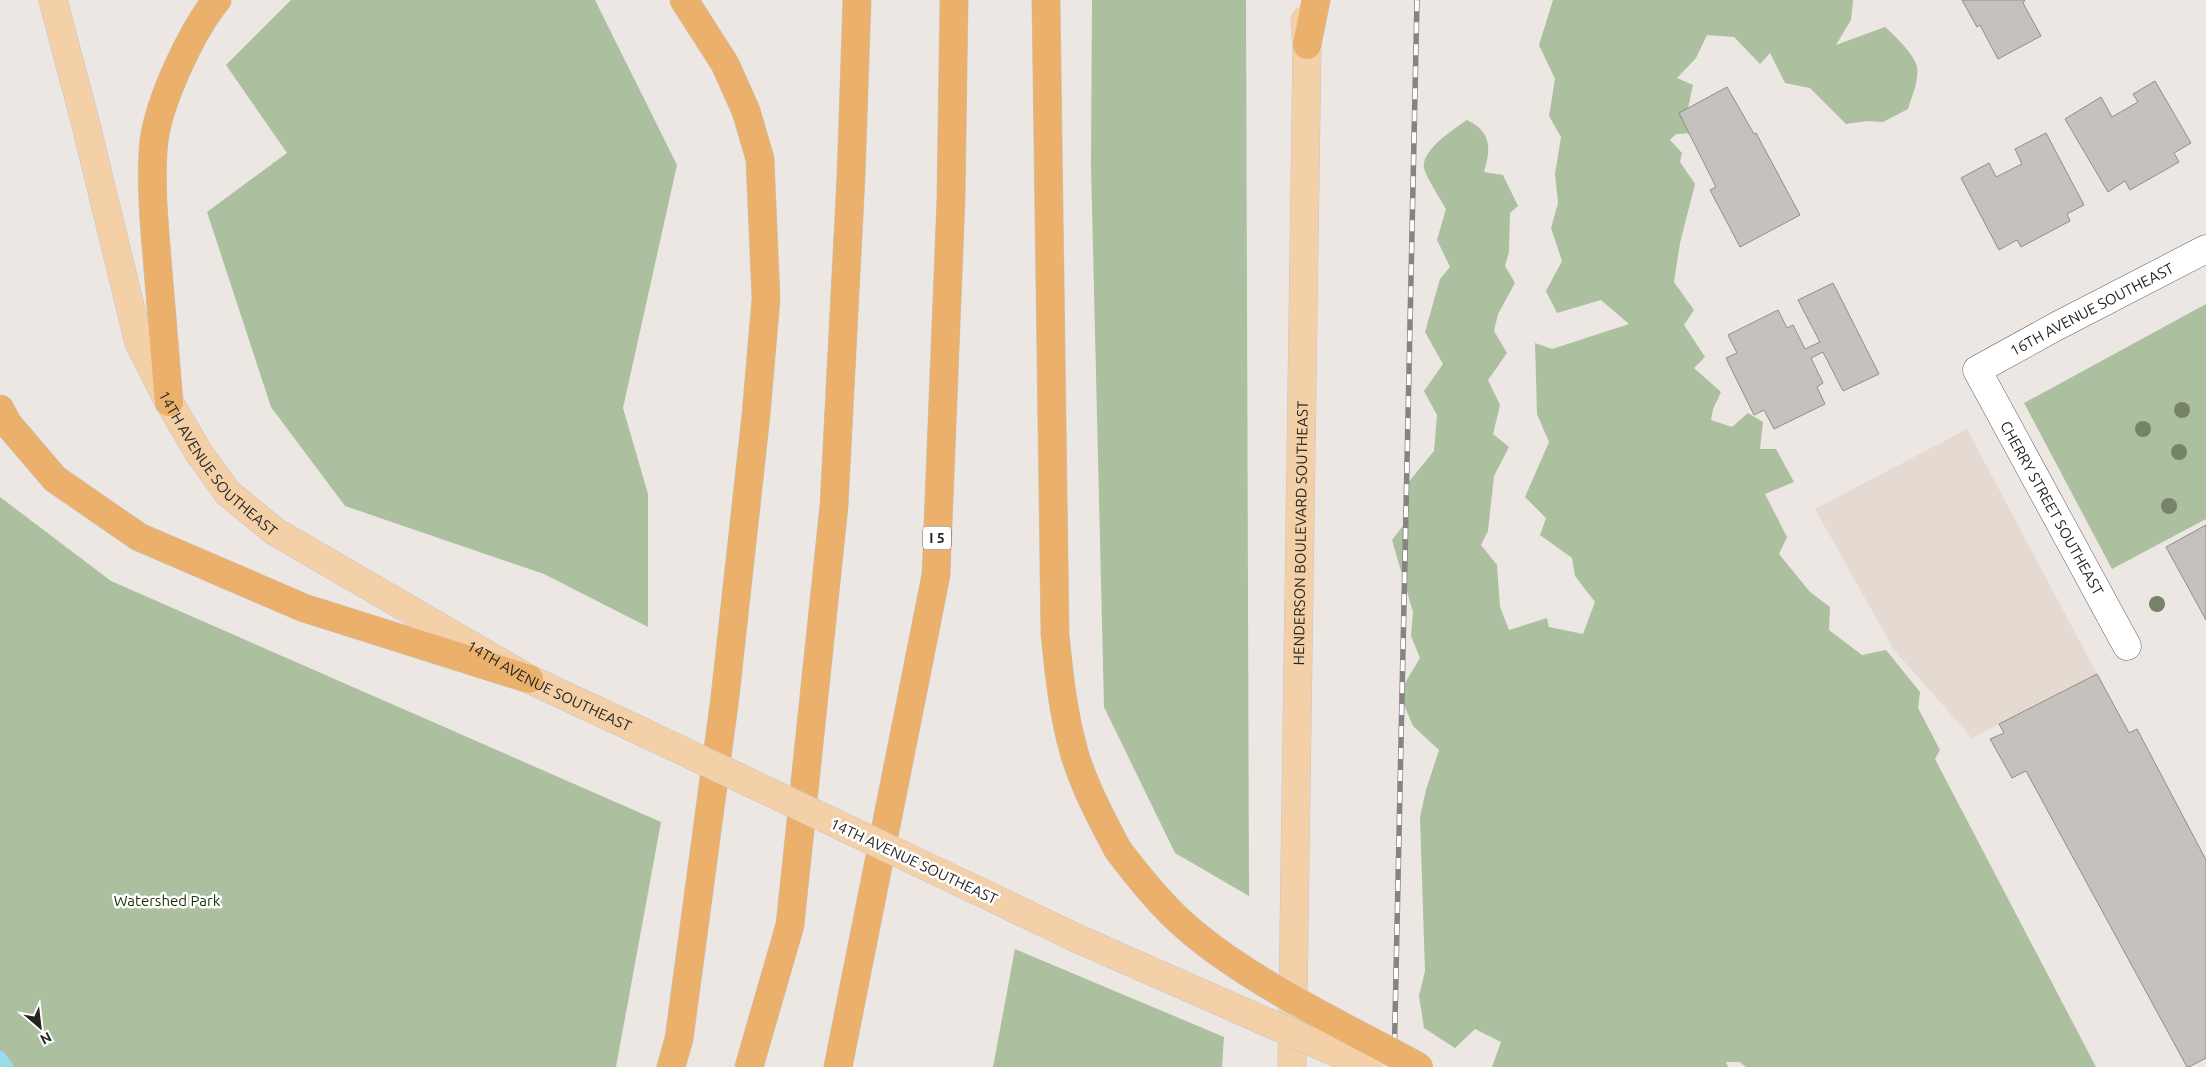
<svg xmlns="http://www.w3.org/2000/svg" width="2206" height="1067" font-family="Ubuntu,sans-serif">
  <rect width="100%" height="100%" fill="#ece7e3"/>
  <!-- built -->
  <polygon fill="#e5dad1" points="1967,429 2097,674 1972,738 1894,650 1815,509"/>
  <!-- green -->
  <g fill="#acbf9f">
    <polygon points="291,0 595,0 677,165 623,408 648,494 648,627 544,574 345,506 271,407 207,212 287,153 226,65"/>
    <polygon points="1092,0 1246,0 1249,896 1175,853 1104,707 1091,165"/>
    <path d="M1553,0h300l-2,20 -15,25 49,-18c9,8 30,28 32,40 2,14 -5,29 -9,42l-25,13 -16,-1 -21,3 -36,-36 -25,-5 -15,-30 -10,11 -26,-27 -27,-2 -11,23 -19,20 16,7 -6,28 11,20 -22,1 -6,6 12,13 -2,9 15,22 -15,59 -6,39 20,28 -10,15 21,32 -11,11 27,24 -8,17 -2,11 21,7 16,-14 15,9 -3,27h16l18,33 -29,12 22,43 -8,17 31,38 20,15 -1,23 33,25 24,-5 34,42 -2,16 22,42 -5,9 161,308h-350l-6,-5h-14l2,5h-236l9,-25 -26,-13 -20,19 -31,-20 -5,-32 6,-25 -5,-154 6,-27 13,-40 -26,-24 -14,-33 21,-35 -9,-22 2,-24 -21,-72 17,-22 -2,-34 27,-33 3,-36 -13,-24 19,-27 -18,-32 15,-53 10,-12 -13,-27 9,-31c-5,-9 -20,-32 -22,-41 -3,-18 30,-39 43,-48 25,12 24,29 17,52l19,3 15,31 -8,7 -1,39 -4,14 10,17 -17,31 -4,17 13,22 -19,27 12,25 -7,29 16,13 -15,29 -6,55 -7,14 16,20 3,42 9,23 38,-12 2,9 34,7 12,-32 -20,-26 -3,-18 -32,-23 6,-17 -21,-21 24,-55 -12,-28 -2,-71 17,6 77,-25 -28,-24 -44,13 -11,-22 16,-30 -11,-33 7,-25 -3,-29 6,-37 -12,-21 6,-37 -16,-34z"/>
    <polygon points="2206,304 2206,519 2112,569 2024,403"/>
    <polygon points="0,497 111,581 661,822 616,1067 0,1067"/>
    <polygon points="1015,949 1224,1037 1222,1067 993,1067"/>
  </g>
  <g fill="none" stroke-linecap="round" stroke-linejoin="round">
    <!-- stream -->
    <polyline stroke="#98ddeb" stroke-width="11" points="0,1056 8,1067"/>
  </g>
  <!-- building -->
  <g fill="#c5c1bd" stroke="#918d89">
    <polygon points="1962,0 2025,0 2023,3 2041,36 1998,59 1980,25 1977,27"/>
    <polygon points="2155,81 2191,143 2174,153 2179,162 2130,190 2125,181 2108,192 2065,119 2101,97 2112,117 2138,102 2133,94"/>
    <polygon points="1727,87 1754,134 1756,133 1800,215 1740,247 1710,190 1716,187 1679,113"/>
    <polygon points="2046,133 2084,205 2067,214 2070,221 2021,247 2017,240 1999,250 1961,178 1989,163 1996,177 2022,164 2015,149"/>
    <polygon points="1833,283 1879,374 1843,391 1823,352 1811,358 1823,383 1817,387 1825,404 1774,429 1764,410 1754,415 1726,358 1737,353 1728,335 1778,310 1787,328 1793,325 1805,349 1820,342 1798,300"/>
    <polygon points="2206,525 2206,620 2166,547"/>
    <polygon points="2097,674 2129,733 2137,729 2206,860 2206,1058 2189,1067 2187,1067 2026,771 2012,778 1990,739 2004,733 1999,724"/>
  </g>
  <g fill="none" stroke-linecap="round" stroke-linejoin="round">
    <!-- minor casing -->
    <g stroke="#65615e" stroke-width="29">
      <g id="minor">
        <path id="s1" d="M2127,646l-150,-276 80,-44 149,-77"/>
      </g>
    </g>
    <!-- major casing -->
    <g stroke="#c7c6c6" stroke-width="29">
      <g id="major">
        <path id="s2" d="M53,0l32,121 54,222 30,59 30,51 29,40 46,38 255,148 120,56"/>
        <polyline points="995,899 1076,938"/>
        <path id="s3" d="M1292,1067l15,-1022 -2,-24"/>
      </g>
    </g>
    <!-- highway casing -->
    <g stroke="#c7c6c6" stroke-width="29">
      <g id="highway">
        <path d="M1046,0l9,634c4,40 8,79 19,118 10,34 27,66 44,98"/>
        <polyline points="1307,45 1316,0"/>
        <path d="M169,402c-4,-48 -8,-96 -12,-144 -3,-36 -7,-82 -3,-117 5,-40 38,-111 63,-141"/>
        <polyline points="0,409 8,424 55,479 139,537 304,608 529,679"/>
        <polyline points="671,1067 679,1039 725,697 756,415 766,299 760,159 746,111 725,64 684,0"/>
        <polyline points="749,1067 790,925 834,506 851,177 857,0"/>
        <polyline points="838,1067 936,575 951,199 954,0"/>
      </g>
    </g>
    <!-- minor -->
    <use href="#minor" stroke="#fff" stroke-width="28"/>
    <!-- major -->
    <use href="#major" stroke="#f3d0a7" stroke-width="28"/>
    <!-- highway -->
    <use href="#highway" stroke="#ebb16c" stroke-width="28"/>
    <!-- rail casing -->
    <g stroke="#878380" stroke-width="5.5">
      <polyline id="rail" points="1394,1067 1417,0"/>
    </g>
    <!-- rail -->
    <use href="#rail" stroke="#fff" stroke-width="4" stroke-dasharray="11" stroke-linecap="butt"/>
    <!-- major-bridge casing -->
    <g stroke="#c7c6c6" stroke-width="29" stroke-linecap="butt">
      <g id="major-bridge">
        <polyline points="649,735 995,899"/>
        <polyline points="1076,938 1369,1067"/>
      </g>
    </g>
    <!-- highway-bridge casing -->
    <g stroke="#c7c6c6" stroke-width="29" stroke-linecap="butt">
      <path id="highway-bridge" d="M1118,850c22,29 46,59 74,82 65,54 152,94 227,135"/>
    </g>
    <!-- major-bridge -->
    <use href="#major-bridge" stroke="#f3d0a7" stroke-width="28"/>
    <!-- highway-bridge -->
    <use href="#highway-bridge" stroke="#ebb16c" stroke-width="28"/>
  </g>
  <!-- trees -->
  <g fill="#778366">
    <circle cx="2182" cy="410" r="8"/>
    <circle cx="2143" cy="429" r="8"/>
    <circle cx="2179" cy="452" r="8"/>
    <circle cx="2169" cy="506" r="8"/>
    <circle cx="2157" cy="604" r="8"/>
  </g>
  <g text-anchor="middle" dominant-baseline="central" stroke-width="5" stroke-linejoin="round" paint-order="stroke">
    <!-- shield labels -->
    <rect fill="#fff" stroke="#676664" stroke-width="1" x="923" y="526.5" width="28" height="23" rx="4"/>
    <g font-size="14" font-weight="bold" fill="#262422">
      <text x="937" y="538">I 5</text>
    </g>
    <!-- street labels -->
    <g font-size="15" fill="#262422" stroke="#fff">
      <text stroke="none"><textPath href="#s1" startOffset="444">16TH AVENUE SOUTHEAST</textPath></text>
      <text stroke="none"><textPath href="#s2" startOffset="499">14TH AVENUE SOUTHEAST</textPath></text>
      <text transform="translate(2052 508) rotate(61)">CHERRY STREET SOUTHEAST</text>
      <text stroke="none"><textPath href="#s3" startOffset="534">HENDERSON BOULEVARD SOUTHEAST</textPath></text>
      <text stroke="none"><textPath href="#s2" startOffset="904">14TH AVENUE SOUTHEAST</textPath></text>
      <text transform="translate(914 861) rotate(25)">14TH AVENUE SOUTHEAST</text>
    </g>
    <!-- park labels -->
    <g font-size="15" fill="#183100" stroke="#fff">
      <text x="167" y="900">Watershed Park</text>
    </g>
  </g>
  <!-- north arrow -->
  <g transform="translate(40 1027) rotate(152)" stroke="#ffffff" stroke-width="4" paint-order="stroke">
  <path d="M0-4L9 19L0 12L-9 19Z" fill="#262422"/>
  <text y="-8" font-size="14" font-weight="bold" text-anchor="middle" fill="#262422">N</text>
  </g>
</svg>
